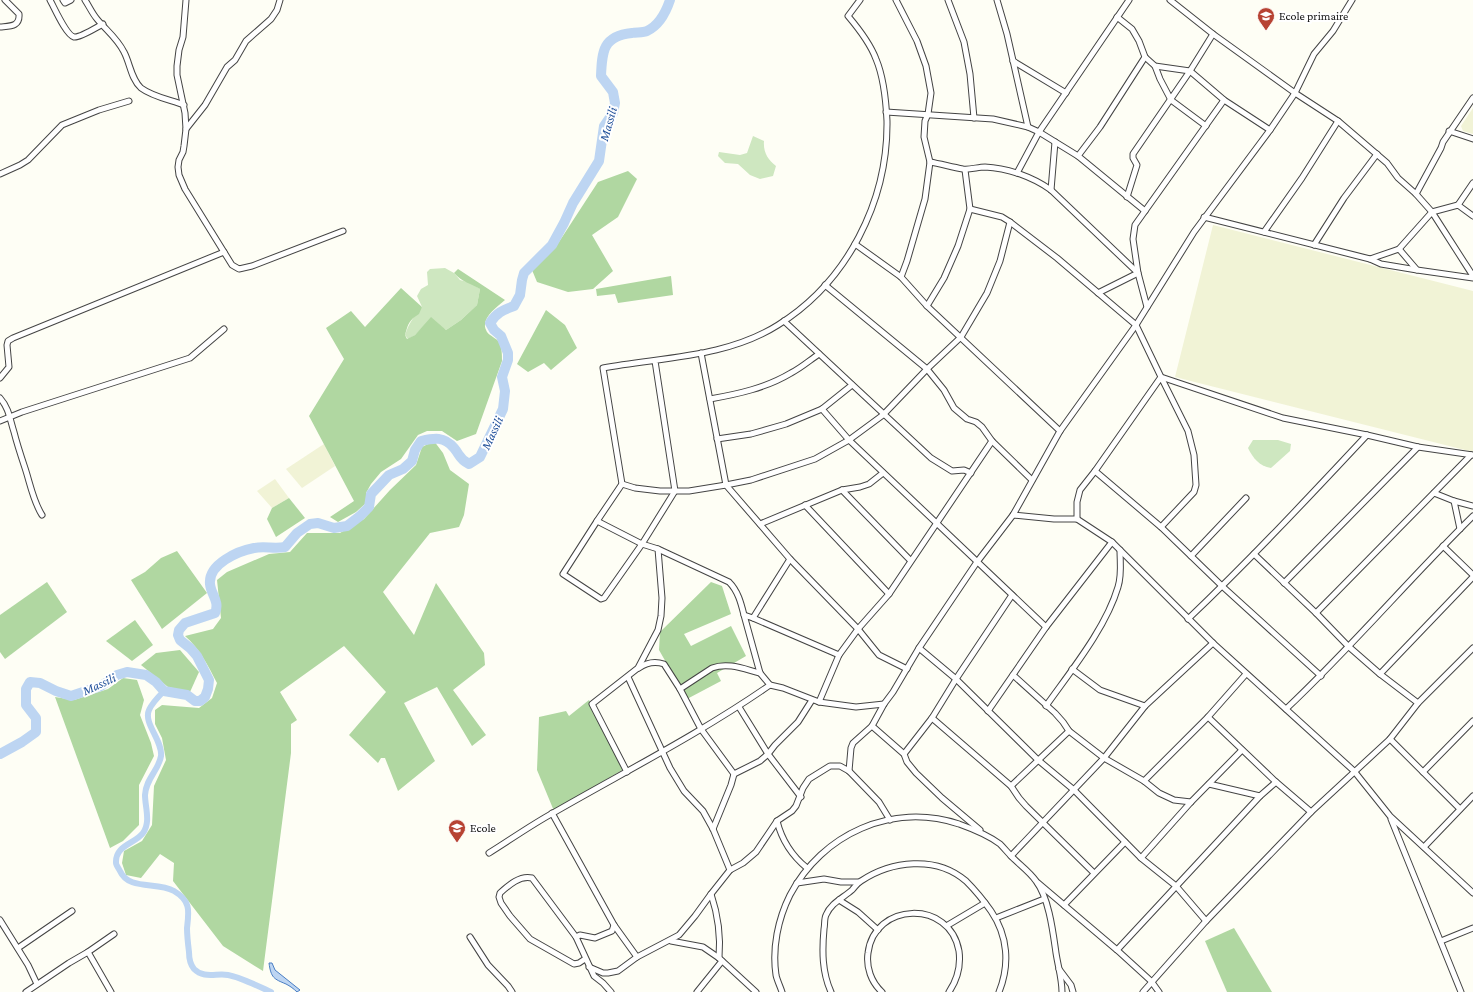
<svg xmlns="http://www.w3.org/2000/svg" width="1473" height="992" font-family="'Crimson Pro',serif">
  <rect width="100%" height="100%" fill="#fefef5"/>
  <!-- farmland -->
  <g fill="#f1f3d6">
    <polygon points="1473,108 1473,134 1463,131 1461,126"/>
    <polygon points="1213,225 1473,291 1473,452 1175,377"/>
    <polygon points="324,444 335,466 302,488 286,469"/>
    <polygon points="275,479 289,498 272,508 257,491"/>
  </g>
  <!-- green -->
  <g fill="#cee7c0">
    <path d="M753,136l11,5c-1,11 4,19 12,25l-3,10 -13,3 -10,-4 -12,-11 -13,-1 -7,-7 1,-4 21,3 7,-2z"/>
    <path d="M445,268l9,5 6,7 11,3 9,6 -3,16 -16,15 -15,10 -10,-7 -14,5 -7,7 -7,4 -3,-4c4,-12 9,-19 17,-28l-5,-11 4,-7 7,-4 -1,-13 3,-3z"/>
    <path d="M1253,440h25l13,4 -1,7 -19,17c-12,-2 -18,-10 -23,-20z"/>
  </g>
  <!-- forest -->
  <g fill="#b0d7a1">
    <polygon points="628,171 637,179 618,217 592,235 613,271 593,289 568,292 537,282 532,270 555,248 598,182"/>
    <path d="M458,269l47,31c-9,8 -26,19 -18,32 3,4 9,6 12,10 3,5 3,13 3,19l-26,73 -19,7 -15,-10h-15l-9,4 -17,24 -20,13 -10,12 -5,9v10l-10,9 -18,10 -8,-5 24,-16 -45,-85 35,-57 -18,-31 25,-17 14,16 36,-39 21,19 -3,7c-10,6 -11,10 -14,21l2,4 8,-4 16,-18 15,13 15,-10 16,-15 3,-16c-10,-6 -18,-7 -26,-16z"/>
    <polygon points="671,276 673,295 618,303 615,294 597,296 596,289"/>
    <polygon points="546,310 565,325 577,348 551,370 544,363 528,372 517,364"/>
    <path d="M434,441l9,12 7,17 19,14 -5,31 -5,12 -29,6 -47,59 31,43 22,-52 48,70 1,12 -32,25 33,45 -14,11 -35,-59 -33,16 31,58 -37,30 -13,-33h-4l-3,5 -29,-28 37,-43 -42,-46 -64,46 17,28 -6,4v29l-28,218 -40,-25 -50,-65 1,-18 -14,-9 -19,24 -15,-3 -4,-12 2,-12 18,-10 10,-16 2,-39 12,-26 -4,-22 -7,-14v-14l7,-5 37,3 13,-10 5,-15c-9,-17 -17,-34 -32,-47l28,-7 8,-11 -4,-38 10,-8 42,-18 21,-2 17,-19h33l24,-14 26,-29 26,-25 6,-18z"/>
    <polygon points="289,498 305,518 276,537 267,519 272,508"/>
    <polygon points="177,551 207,593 162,629 131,580 145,572 161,558"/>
    <polygon points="47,582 67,612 5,659 0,652 0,615"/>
    <polygon points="711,582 722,586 731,614 684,634 691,646 731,626 746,656 717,673 721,681 687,699 659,650 660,632"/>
    <polygon points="135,620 153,645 132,661 106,641"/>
    <polygon points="180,650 199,672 190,692 168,687 141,665 156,653"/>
    <polygon points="123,678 137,680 144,700 140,715 151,743 154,756 139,785 139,825 123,841 110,848 55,697 74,700 108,689"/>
    <polygon points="589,700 624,769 554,811 537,770 539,717 566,711 569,716"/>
    <polygon points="1234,928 1272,992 1227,992 1205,941"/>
  </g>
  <!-- water -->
  <path fill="#bdd5f2" stroke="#4a7ec3" d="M269,963h3l3,7 25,20 -3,2c-3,-3 -7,-6 -11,-8 -12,-5 -15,-6 -17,-21z"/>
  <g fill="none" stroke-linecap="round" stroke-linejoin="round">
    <!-- canal -->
    <path stroke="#bdd5f2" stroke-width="6" d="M164,691c-5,5 -12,12 -15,19 -6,13 14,31 12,46 -2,14 -15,22 -16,39 0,12 6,27 -2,38 -8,11 -28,12 -27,30 0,2 3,6 4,8 9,20 37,10 54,20 17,10 15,20 13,37 0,7 1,16 2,24 0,6 1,12 5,17 10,10 22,4 34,6 12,2 32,12 43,17"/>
    <!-- river -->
    <path stroke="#bdd5f2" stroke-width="10" d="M0,754l22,-12 14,-10v-14l-10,-13v-16l4,-7 10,1 16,8 15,5 30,-10 16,-11 10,-3 19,3 10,7 8,9 23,4 8,6h5l5,-4 3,-8 1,-9 -12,-24 -7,-8 -10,-8 -2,-5 1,-5 6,-7 30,-10c5,-12 -4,-18 -5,-29 -2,-20 28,-33 44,-36 10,-2 21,1 31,-1l12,-14 13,-9 8,-1 16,5 13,-2 13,-10 9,-9 2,-13 18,-19 14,-6 9,-8 3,-11 6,-9c13,-3 23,-5 33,7 6,7 5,11 15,16l11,-7 23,-48 2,-18 -3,-14 6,-17v-7l-7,-17 -7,-6 -4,-7c6,-10 13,-13 24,-17l6,-11 2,-15 2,-7 28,-28 12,-22 9,-20 26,-42 5,-35 9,-13 2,-10 -2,-11 -12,-16c1,-25 2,-40 31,-43 4,-1 11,0 15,-2 13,-6 19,-19 23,-31"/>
    <!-- street casing -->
    <g stroke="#444" stroke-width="7">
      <g id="street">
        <path d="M50,0c4,7 16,35 24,37 6,1 23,-10 29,-13"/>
        <polyline points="63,0 65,3 71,0"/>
        <path d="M85,0c4,6 7,13 12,19 9,11 20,19 27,33 6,11 7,27 17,36 12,9 30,12 43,17"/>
        <polyline points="280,0 277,10 271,19 246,41 235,60 227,67 205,105 186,129 184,146 183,152 179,160 178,167 179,175 185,189 232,265 239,269 252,266 343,231"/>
        <polyline points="896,0 917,41 926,66 931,93 928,114 925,121 924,137 930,162 925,199 907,261 901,277"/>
        <polyline points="948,0 964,42 970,74 974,118"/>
        <polyline points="997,0 1007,34 1028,127"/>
        <polyline points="1170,0 1213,34 1295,93 1338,121 1387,163 1398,178 1416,194 1432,212 1458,205 1473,216"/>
        <polyline points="1117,17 1132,29 1139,41 1145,57 1155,66 1190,71 1224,100 1270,130"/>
        <path d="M0,27c10,-1 20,0 19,-13l-14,-14"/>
        <polyline points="1013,61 1066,93"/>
        <polyline points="1155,66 1160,79 1171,100 1206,126"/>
        <polyline points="886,112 993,119 1028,127 1039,132 1078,156 1145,211"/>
        <polyline points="186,129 185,113 177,75 177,66 179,50 183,37 186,0"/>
        <polyline points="1449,131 1473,139"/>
        <polyline points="1078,156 1100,127 1145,57"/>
        <path d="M930,162c11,2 22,5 33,7 7,1 15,-2 22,-2 23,1 48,10 66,23l87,83 9,34"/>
        <polyline points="1017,173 1039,132 1129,0"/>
        <polyline points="0,174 20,165 28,160 62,125 99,110 129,101"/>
        <polyline points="1051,190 1055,142"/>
        <polyline points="1416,194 1441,148 1443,142 1473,98"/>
        <polyline points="1127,197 1137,165 1133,158 1133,154 1190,71 1213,34"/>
        <polyline points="1458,205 1473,183"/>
        <polyline points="970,209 1002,217 1010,222 1057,258 1136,325 1161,377 1283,418 1367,435 1418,447 1473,455"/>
        <polyline points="1204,217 1370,259 1399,249 1417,270 1473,278"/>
        <polyline points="1264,232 1302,178 1338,121"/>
        <polyline points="855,244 901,277 927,306 1060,431"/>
        <polyline points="1314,245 1344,198 1377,154"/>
        <polyline points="1399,249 1432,212 1473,276"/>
        <polyline points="1370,259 1381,264 1417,270"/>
        <polyline points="825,285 927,369 944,390 954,408 967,419 976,422 982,427 992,441 1032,480"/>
        <polyline points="1098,293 1138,273 1133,239 1135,225 1224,100"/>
        <polyline points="927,306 944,278 958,246 970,209 965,170"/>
        <polyline points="784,321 931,458 952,471 964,470 971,473"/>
        <polyline points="701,353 726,485 790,559 858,629 879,655 907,669"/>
        <path d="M655,361l20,130 -33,53 -38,54 -3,1 -38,-25 34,-53 25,-37 -19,-116c58,-11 123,-10 175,-43 69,-43 110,-123 109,-204 -1,-21 -3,-43 -11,-62 -6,-16 -17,-30 -28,-43l12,-16"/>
        <polyline points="0,378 9,367 7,345 8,341 13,338 224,252"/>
        <path d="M0,398c9,10 10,22 14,34 3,12 7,24 11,36 5,15 8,33 17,47"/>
        <path d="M710,399c28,-5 56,-11 81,-26 10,-5 19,-13 28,-19"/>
        <polyline points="822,409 849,440 1046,627"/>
        <polyline points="0,421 22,412 190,358 224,329"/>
        <polyline points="717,439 751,434 786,424 822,409 852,385"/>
        <polyline points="1095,471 1161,527 1222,586 1321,676"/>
        <polyline points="622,484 635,488 660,491 689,491 726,485 751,480 815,459 849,440 883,415 927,369 961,337 987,293 1000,261 1010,222"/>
        <polyline points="842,490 910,560"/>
        <polyline points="1434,493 1454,501 1473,506"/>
        <polyline points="1454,501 1460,529"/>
        <polyline points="805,505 889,594"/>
        <polyline points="1013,515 1054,519 1077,519 1112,542 1213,643 1354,771 1390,816 1473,893"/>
        <polyline points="1077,519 1077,502 1080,490 1095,471 1161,377 1188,431 1194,455 1196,485 1194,492 1161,527"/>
        <polyline points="597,521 642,544 658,549 662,598 661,616 658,630 638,668 592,704 627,772"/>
        <polyline points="760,524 842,490 860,487 869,484 883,473"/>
        <polyline points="1443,546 1473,575"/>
        <path d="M658,549l71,33c9,9 12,21 15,33"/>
        <polyline points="1254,554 1316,613 1348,646 1380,674 1418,703"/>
        <polyline points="1191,556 1246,498"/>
        <polyline points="790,559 753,618 744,615 760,673 770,685 783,688 819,702 856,707 884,704"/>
        <polyline points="1284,583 1418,447"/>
        <polyline points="1316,613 1471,455"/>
        <polyline points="753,618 839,655"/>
        <path d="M1188,619c62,-59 121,-122 179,-184"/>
        <polyline points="919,648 956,679 1038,760 1074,790 1141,858 1176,886 1206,921"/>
        <path d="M639,668c7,-5 16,-7 25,-4l16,25 21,40 33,45"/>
        <polyline points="1072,669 1100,690 1145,706"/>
        <polyline points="1380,674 1473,577"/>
        <polyline points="1013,675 1055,713 1063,722 1069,731 1104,758 1144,781 1159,793 1174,800 1191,802"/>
        <polyline points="628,677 670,768 684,791 703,811 713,829 730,870"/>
        <path d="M680,689l32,-21c16,-6 32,1 48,5"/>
        <polyline points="819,702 839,655 858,629 889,594 992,441"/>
        <path d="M1046,706c24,-34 60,-78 72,-119 4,-12 2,-24 2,-37"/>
        <polyline points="739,707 768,754 801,797"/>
        <path d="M1286,709c65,-61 123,-130 187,-193"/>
        <polyline points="988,711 1046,627 1112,542"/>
        <polyline points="1208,717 1276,782 1311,812"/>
        <polyline points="932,718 1011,786 1019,798 1026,806 1094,873"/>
        <polyline points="872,726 904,754 907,762 916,773 942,798 980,830"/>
        <polyline points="1390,739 1460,809"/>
        <polyline points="904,754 932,718 956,679 1012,595"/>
        <polyline points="849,771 851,748 853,743 872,726 884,704 893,692 919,648 977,562 1013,515 1060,431 1136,325 1194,232 1270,130 1295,93 1314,54 1333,31 1352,0"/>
        <polyline points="1423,772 1473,721"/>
        <polyline points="1144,781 1208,717 1246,674"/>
        <polyline points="1209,784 1260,796"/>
        <polyline points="1011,786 1069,731"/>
        <polyline points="552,813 614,925 637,957"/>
        <polyline points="1391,819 1461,992"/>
        <path d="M777,821c5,20 14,34 30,47"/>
        <polyline points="713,829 731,785 734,774 760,761 768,754 775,745 798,722 812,700"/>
        <polyline points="1424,847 1473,796"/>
        <path d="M489,853c21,-13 42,-28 64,-40 73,-42 148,-80 217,-128"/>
        <polyline points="1011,856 1104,758 1145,706 1213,643"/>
        <polyline points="1141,858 1191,802 1242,750"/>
        <polyline points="797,883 824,879 841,882 859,882"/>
        <polyline points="1038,883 1117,950 1151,981 1159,992"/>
        <path d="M711,894c7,21 10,41 8,64"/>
        <polyline points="839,900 858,912 878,930"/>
        <polyline points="1064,905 1125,842"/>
        <polyline points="996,918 1044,899"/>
        <polyline points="0,920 28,965 37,984"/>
        <polyline points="948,925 985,903"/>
        <polyline points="470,937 488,965 508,986 512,992"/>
        <polyline points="576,937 580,935 595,938 612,931 614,925"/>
        <polyline points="671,941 703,947 719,958 756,992"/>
        <polyline points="1441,941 1473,928"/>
        <polyline points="18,948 72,911"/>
        <polyline points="1117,950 1260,796 1276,782"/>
        <polyline points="88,952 114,934"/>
        <path d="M585,959l-6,4 -5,1 -44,-25 -20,-23 -9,-13 -2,-6 1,-4c9,-8 20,-18 32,-15l44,59 18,39 9,7 8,9"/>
        <polyline points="589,967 603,973 608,973 618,971 637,957 679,935 695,916 711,894 730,870 743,863 756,852 777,821 792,811 796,806 803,788 809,779 830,766 840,766 849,771 879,802 890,820"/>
        <polyline points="1059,969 1071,985 1073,992"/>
        <polyline points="26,992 69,963 88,952 111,992"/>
        <polyline points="697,992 722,961"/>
        <path d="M782,992c-2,-6 -5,-12 -6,-17 -4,-27 2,-56 14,-80 32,-61 102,-93 169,-71 14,5 29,11 41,20 4,4 8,9 12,13 8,8 18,15 24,24 13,17 17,51 20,72 2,13 6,26 6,39"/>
        <path d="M831,992c-9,-20 -9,-41 -7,-63 1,-4 0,-10 2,-14 5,-12 17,-17 26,-25 3,-3 5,-7 9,-9 30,-20 75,-26 105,0 9,9 18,20 25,30 17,25 19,54 8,81"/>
        <path d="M882,992c-11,-10 -16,-25 -14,-39 6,-51 82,-54 91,-2 2,15 -2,29 -10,41"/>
        <polyline points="1143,992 1206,921 1311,812 1390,739 1418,703 1473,648"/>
      </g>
    </g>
    <!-- street -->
    <use href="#street" stroke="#fff" stroke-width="5"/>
  </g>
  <!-- icons -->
  <defs>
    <g id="school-pin" transform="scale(0.9)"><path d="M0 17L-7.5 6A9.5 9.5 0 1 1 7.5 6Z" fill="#b74333" stroke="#fff"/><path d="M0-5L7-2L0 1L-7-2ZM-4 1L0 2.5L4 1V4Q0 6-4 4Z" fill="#fff"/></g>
  </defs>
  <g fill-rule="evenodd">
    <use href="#school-pin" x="1266" y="16"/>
    <use href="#school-pin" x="457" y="828"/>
  </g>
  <g text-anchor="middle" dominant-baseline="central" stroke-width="4" stroke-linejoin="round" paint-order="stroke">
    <!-- poi labels -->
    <g font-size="12" fill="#111" stroke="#fff" text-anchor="start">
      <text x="1279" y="16">Ecole primaire</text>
      <text x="470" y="828">Ecole</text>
    </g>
    <!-- water labels -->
    <g font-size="13" font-style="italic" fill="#22519a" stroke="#fff">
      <text transform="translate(608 124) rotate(-74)">Massili</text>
      <text transform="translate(492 433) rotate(-65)">Massili</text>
      <text transform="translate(99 684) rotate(-25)">Massili</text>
    </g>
  </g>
</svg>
